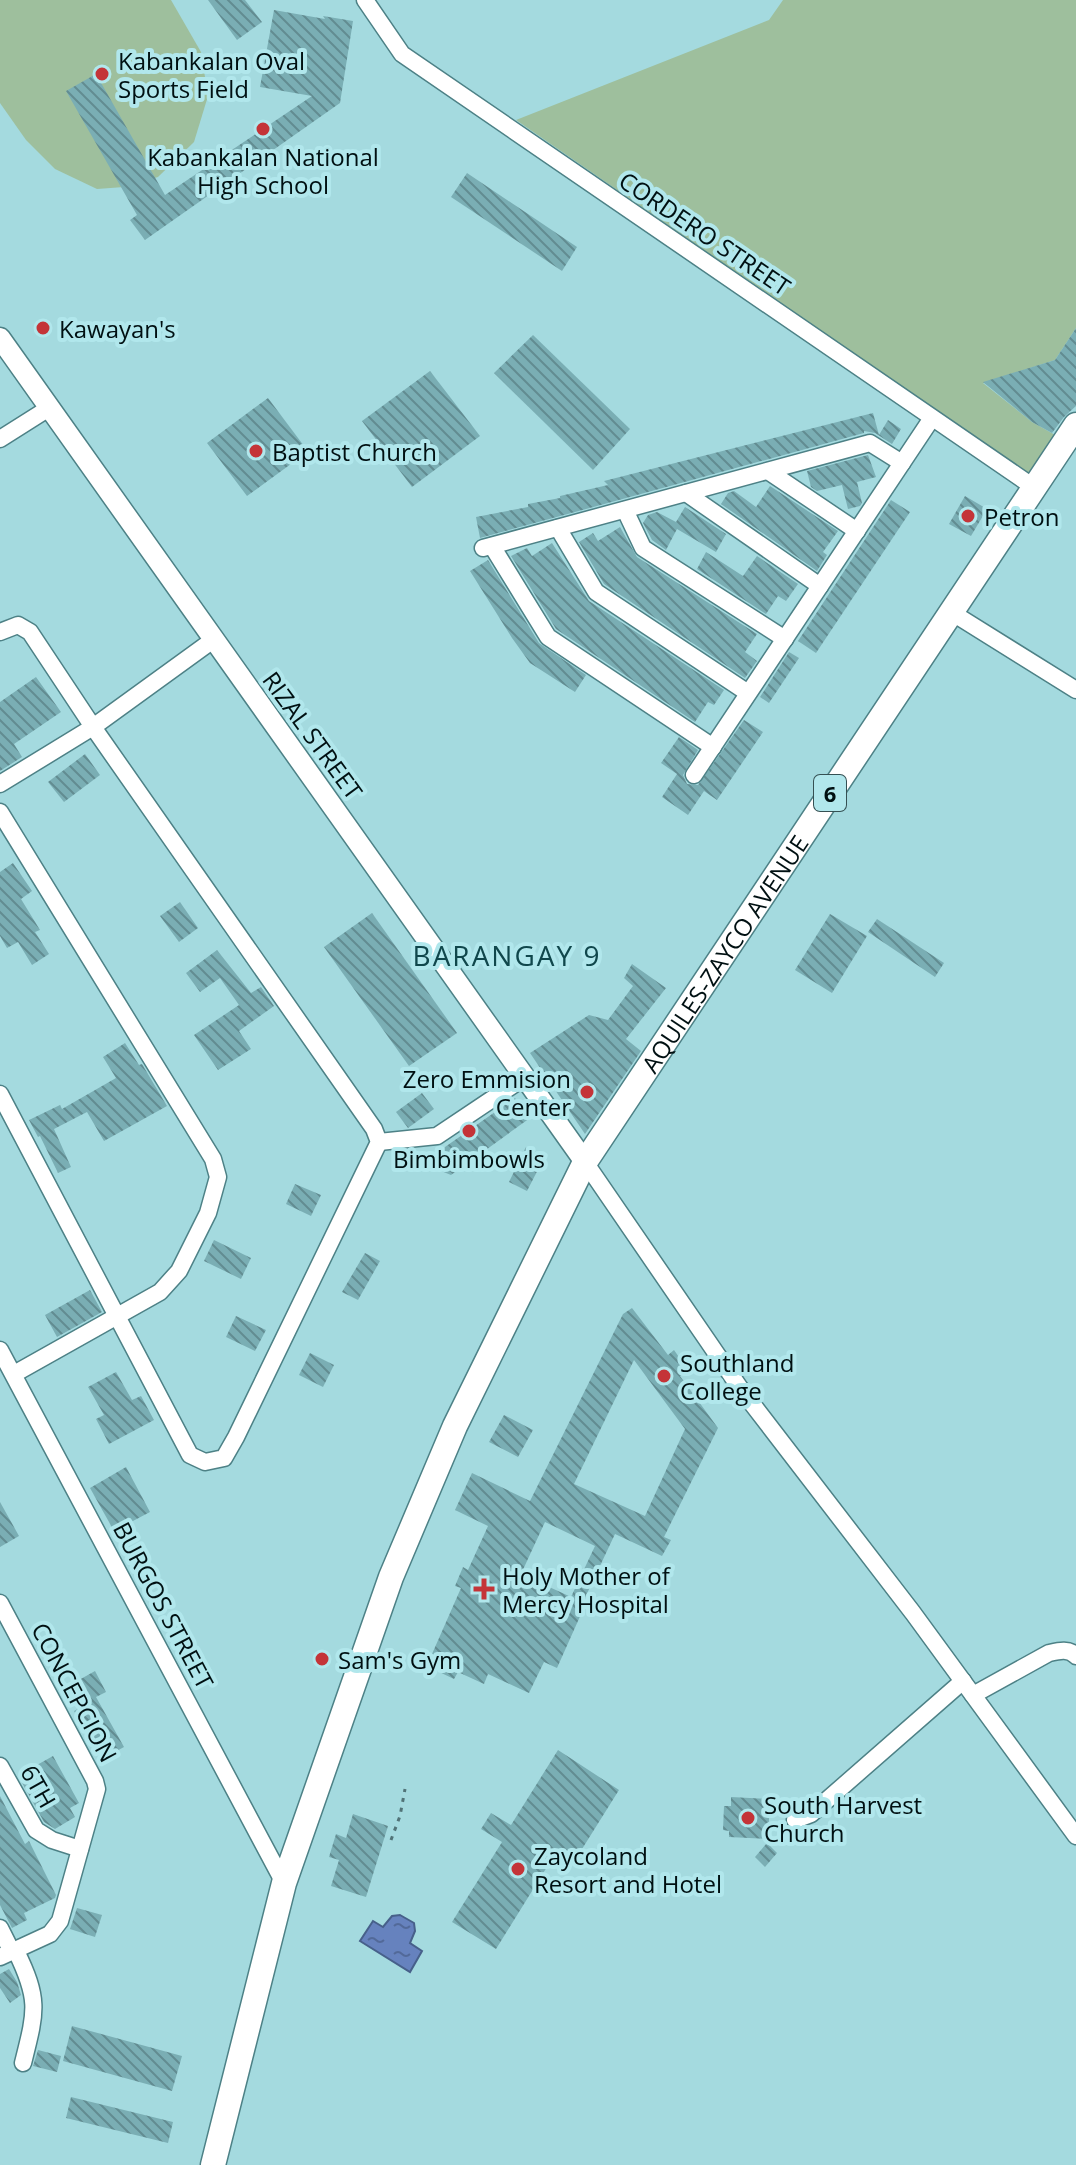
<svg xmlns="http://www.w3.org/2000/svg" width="1076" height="2165" font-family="'Open Sans',sans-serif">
  <defs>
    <pattern id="water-ripples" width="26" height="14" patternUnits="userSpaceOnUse" patternTransform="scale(2)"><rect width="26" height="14" fill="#6682be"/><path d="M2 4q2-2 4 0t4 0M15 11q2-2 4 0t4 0" fill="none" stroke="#526999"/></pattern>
    <pattern id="building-back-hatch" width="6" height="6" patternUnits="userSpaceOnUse" patternTransform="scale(2)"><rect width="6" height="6" fill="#7aaeb4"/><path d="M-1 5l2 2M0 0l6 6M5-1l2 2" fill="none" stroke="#628c91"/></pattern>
  </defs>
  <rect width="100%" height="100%" fill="#a4dadf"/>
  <!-- grass -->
  <g fill="#9ebf9d">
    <polygon points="0,0 171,0 201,52 208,96 194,142 158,177 124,187 97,189 55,169 26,140 0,103"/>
    <polygon points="783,0 1076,0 1076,328 1055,360 983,383 1032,422 1057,436 1032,477 516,120 769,20"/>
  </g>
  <!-- water -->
  <polygon fill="url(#water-ripples)" stroke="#47608a" stroke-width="2" points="400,1915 414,1923 415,1931 410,1943 422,1951 410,1972 360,1941 373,1921 383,1927 392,1916"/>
  <!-- building -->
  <g fill="url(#building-back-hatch)" fill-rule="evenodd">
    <polygon points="208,0 245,0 262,22 237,40"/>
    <polygon points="274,10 325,19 323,16 353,21 340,103 145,240 130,220 137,215 66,91 96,74 165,195 312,96 260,87"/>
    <polygon points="467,173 577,247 562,271 451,197"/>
    <polygon points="1076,328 1076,406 1064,417 1052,433 1032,422 983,382 1055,360"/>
    <polygon points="533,335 630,429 593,470 494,373"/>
    <polygon points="430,371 480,436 412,487 362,421"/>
    <polygon points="268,398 304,446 291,455 295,461 247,496 207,443"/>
    <polygon points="873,413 879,435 888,420 901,429 892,444 875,433 864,431 864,433 480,538 476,517 528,507 528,504 560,498 560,496 608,485 604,481"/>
    <polygon points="868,455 876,477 857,482 862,503 860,506 848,509 842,485 817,491 811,487 807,471"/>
    <polygon points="770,486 838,531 823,552 827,555 817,571 721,504 728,493 734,491 756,507"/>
    <polygon points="965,496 987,509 971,536 949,524"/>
    <polygon points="891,500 910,512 816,653 798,641"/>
    <polygon points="685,507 726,534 716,552 677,529 666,550 652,540 643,523 648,515 657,512 676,522"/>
    <polygon points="620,527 637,557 757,634 745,652 757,661 745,678 604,584 579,542 593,533 598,541"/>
    <polygon points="552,543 589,601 724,690 714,705 708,702 695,722 556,629 511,556 527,548 532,556"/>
    <polygon points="706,552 743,576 757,556 798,584 786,601 778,596 766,614 697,569"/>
    <polygon points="488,560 539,643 586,675 575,692 530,663 512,638 470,571"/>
    <polygon points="789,652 799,658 769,703 760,697"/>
    <polygon points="36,677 61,712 14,744 22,757 0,771 0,702"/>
    <polygon points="744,720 763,732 717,800 704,791 688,815 662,797 677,774 661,763 679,737 698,750 683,775 687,784 698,785"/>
    <polygon points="85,754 100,775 64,802 48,782"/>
    <polygon points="13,863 32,891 21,899 40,930 35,932 49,954 32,965 18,942 7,948 0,936 0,872"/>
    <polygon points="180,902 198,928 179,942 160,916"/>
    <polygon points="372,913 457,1033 409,1066 324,947"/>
    <polygon points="830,914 867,936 832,993 795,970"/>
    <polygon points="877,919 944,963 935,977 868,932"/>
    <polygon points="217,950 251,993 261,987 274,1006 239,1031 251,1049 218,1070 194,1035 239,1005 220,978 200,992 186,973"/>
    <polygon points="632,964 666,988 626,1039 641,1051 585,1134 530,1053 589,1015 608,1020 633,986 624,978"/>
    <polygon points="125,1043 139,1065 142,1064 167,1106 104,1141 87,1112 54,1129 71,1167 58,1173 40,1136 38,1137 29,1120 60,1105 62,1109 116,1078 103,1057"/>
    <polygon points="422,1093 434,1109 408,1128 396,1112"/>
    <polygon points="515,1098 530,1118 451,1175 436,1169 445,1147"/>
    <polygon points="526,1147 545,1156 527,1191 509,1182"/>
    <polygon points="295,1184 321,1195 311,1216 286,1204"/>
    <polygon points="214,1240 251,1258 241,1279 204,1261"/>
    <polygon points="365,1253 380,1261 358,1300 342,1292"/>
    <polygon points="90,1290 102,1312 57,1337 45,1315"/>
    <path d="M632,1308l36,47 6,-5 14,20 -8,6 38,52 -54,109 7,3 -9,16 -47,-22 -32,68 3,1 -29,65 -13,-6 -15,31 -41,-19 -4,10 -26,-12 -4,7 -19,-9 5,-12 -8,-4 29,-66 -6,-2 8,-19 5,3 20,-44 -33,-16 17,-37 58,28 93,-187zM634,1360l51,69 -40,87 -71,-32zM545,1522l50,24 -24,51 -50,-23z"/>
    <polygon points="236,1316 266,1330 255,1351 226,1337"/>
    <polygon points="310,1353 334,1365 323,1387 299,1375"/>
    <polygon points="116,1372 132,1400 141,1396 154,1420 109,1444 96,1419 104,1415 88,1387"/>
    <polygon points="504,1415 533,1430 518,1457 489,1442"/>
    <polygon points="126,1467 150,1512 114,1531 90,1488"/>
    <polygon points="0,1502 19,1536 0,1547"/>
    <polygon points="95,1671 106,1692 96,1697 124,1747 102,1759 74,1711 82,1707 70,1685"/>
    <polygon points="558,1750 619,1790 572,1865 555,1854 496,1949 452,1922 502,1842 481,1829 491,1813 511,1825"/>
    <polygon points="53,1756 79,1803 70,1808 75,1817 55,1829 44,1822 20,1779 30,1773 28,1770"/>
    <polygon points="0,1796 25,1844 29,1841 56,1895 55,1898 24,1913 27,1920 12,1928 0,1905"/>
    <polygon points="731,1797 770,1799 768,1839 729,1837 729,1831 723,1830 724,1806 731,1806"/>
    <polygon points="353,1814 388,1826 366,1897 331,1886 339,1860 329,1857 336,1834 346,1838"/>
    <polygon points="767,1843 777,1853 765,1867 755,1857"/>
    <polygon points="77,1908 102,1915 95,1937 70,1929"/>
    <polygon points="9,1969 17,1982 21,1995 10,2003 0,1988 0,1974"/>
    <polygon points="72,2026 182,2056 172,2091 63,2061"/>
    <polygon points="38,2050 61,2056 57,2072 33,2066"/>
    <polygon points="71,2097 173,2122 168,2143 66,2118"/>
  </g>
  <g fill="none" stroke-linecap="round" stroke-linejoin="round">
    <!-- minor casing -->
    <g stroke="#4d8186" stroke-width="19">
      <g id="minor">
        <polyline points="365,0 402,54 1035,488"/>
        <polyline points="0,439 49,408"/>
        <polyline points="768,471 857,531"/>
        <polyline points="686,493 820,586"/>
        <polyline points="625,510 643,548 785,639"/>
        <polyline points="558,528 596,592 748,693"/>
        <polyline points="492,546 548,637 713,747"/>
        <polyline points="483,548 870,443 902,463"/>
        <polyline points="951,612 1076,690"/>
        <polyline points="0,632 18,625 30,632 93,727 374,1129 379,1142 236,1437 224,1458 205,1462 190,1455 0,1094"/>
        <polyline points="694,775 932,418"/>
        <polyline points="0,784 93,727 213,640"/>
        <polyline points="0,812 213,1159 218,1177 208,1213 179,1271 160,1292 14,1374"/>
        <polyline points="379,1142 437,1136 525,1077"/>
        <polyline points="585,1162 740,1388 913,1613 1076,1836"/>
        <polyline points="0,1350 284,1883"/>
        <polyline points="0,1603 95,1781 97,1789 60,1921 50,1934 0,1957"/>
        <path d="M973,1695l76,-42c9,-2 20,-5 27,3"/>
        <polyline points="0,1766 36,1830 52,1840 80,1849"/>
        <polyline points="795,1820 811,1814 963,1681"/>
        <polyline points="0,1928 12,1952"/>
        <path d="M16,1951c24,49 20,60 7,112"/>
      </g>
    </g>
    <!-- major casing -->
    <g stroke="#4d8186" stroke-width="23">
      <polyline id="major" points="0,338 585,1162"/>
    </g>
    <!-- highway casing -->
    <g stroke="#4d8186" stroke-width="27">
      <g id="highway">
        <path id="s1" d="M213,2165l71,-282 107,-306 64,-151 130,-264 491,-737"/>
      </g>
    </g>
    <!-- path -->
    <polyline stroke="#517377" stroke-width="3" stroke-dasharray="4 6" stroke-linecap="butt" points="391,1840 400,1816 405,1789"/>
    <!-- minor -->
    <use href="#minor" stroke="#fff" stroke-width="16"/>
    <!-- major -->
    <use href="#major" stroke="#fff" stroke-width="20"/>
    <!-- highway -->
    <use href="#highway" stroke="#fff" stroke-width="24"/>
  </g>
  <!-- markers -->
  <g fill="#c43438" stroke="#b1e7ec" stroke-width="3">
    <circle cx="102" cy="74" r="8"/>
    <circle cx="263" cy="129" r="8"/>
    <circle cx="43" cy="328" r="8"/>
    <circle cx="256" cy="451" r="8"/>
    <circle cx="968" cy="516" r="8"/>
    <circle cx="587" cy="1092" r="8"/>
    <circle cx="469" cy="1131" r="8"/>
    <circle cx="664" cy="1376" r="8"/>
    <path d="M480 1577h8v8h8v8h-8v8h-8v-8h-8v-8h8z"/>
    <circle cx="322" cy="1659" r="8"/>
    <circle cx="748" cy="1818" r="8"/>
    <circle cx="518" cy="1869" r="8"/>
  </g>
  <g text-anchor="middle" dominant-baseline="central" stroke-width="8" stroke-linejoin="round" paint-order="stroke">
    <!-- shield labels -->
    <rect fill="#b1e7ec" stroke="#355053" stroke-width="2" x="814" y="775" width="32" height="36" rx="6"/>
    <g font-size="22" font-weight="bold" fill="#001012">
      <text x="830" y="793">6</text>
    </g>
    <!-- poi labels -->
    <g font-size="24" fill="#001012" stroke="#b1e7ec" text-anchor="start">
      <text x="118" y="60">Kabankalan Oval<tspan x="118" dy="28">Sports Field</tspan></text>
      <text x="263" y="156" text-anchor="middle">Kabankalan National<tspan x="263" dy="28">High School</tspan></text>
      <text x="59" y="328">Kawayan's</text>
      <text x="272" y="451">Baptist Church</text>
      <text x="984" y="516">Petron</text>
      <text x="571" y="1078" text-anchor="end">Zero Emmision<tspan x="571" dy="28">Center</tspan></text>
      <text x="469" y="1158" text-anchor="middle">Bimbimbowls</text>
      <text x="680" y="1362">Southland<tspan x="680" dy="28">College</tspan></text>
      <text x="502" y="1575">Holy Mother of<tspan x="502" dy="28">Mercy Hospital</tspan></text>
      <text x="338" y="1659">Sam's Gym</text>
      <text x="764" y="1804">South Harvest<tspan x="764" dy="28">Church</tspan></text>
      <text x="534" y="1855">Zaycoland<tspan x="534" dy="28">Resort and Hotel</tspan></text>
    </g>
    <!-- street labels -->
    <g font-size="24" fill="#001012" stroke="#b1e7ec">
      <text transform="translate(705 233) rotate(34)">CORDERO STREET</text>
      <text transform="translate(313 735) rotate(54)">RIZAL STREET</text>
      <text stroke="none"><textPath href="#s1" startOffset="1324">AQUILES-ZAYCO AVENUE</textPath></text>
      <text transform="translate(164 1605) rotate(62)">BURGOS STREET</text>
      <text transform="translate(75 1692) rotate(62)">CONCEPCION</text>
      <text transform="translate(39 1786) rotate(60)">6TH</text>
    </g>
    <!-- quarter labels -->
    <g font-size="28" letter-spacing="2" fill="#10474c" stroke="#b1e7ec">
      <text x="507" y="955">BARANGAY 9</text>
    </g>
  </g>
</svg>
